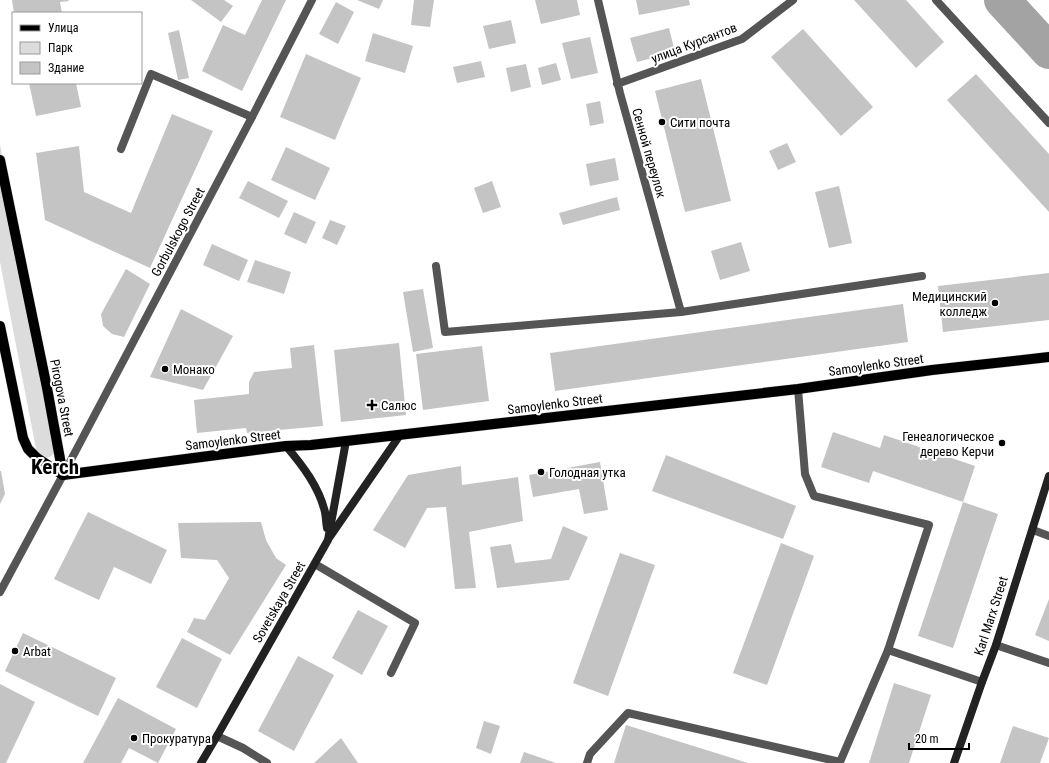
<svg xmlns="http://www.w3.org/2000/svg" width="1049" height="763" font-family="'Roboto Condensed',sans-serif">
  <rect width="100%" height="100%" fill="#fff"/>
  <!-- green -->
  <path fill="#dcdcdc" d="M0,144l55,298c0,3 1,7 -1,10 -4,10 -15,6 -18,-3l-36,-187z"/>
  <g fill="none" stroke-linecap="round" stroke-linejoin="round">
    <!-- river -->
    <polyline stroke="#a3a3a3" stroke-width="36" points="1002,0 1049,51"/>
  </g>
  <!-- building -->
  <g fill="#c4c4c4">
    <polygon points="12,0 68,0 69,1 60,2 62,13 14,13"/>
    <polygon points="191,0 224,0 233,6 221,22"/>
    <polygon points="262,0 286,0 242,91 202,71 223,25 245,35"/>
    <polygon points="357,0 383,0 379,9"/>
    <polygon points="414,0 434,0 430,27 411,25"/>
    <polygon points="535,0 577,0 580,15 541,24"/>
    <polygon points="636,0 689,0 690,5 639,15"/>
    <polygon points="854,0 906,0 944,42 916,68"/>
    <polygon points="336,2 354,12 338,44 319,34"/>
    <polygon points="511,20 516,43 489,49 483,26"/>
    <polygon points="669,28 675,52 637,62 630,38"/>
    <polygon points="803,29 873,107 841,136 771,57"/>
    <polygon points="179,30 189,78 178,80 168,33"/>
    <polygon points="373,33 413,46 405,73 365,61"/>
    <polygon points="590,37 598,73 571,79 562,43"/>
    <polygon points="306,54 361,78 335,140 280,117"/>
    <polygon points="481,61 485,77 457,83 453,67"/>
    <polygon points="556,63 561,80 542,85 538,68"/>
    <polygon points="526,64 531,87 511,92 506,68"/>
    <polygon points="976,74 1049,154 1049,212 947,100"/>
    <polygon points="701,79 731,201 685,212 655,91"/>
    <polygon points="29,83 76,83 81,107 36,116"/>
    <polygon points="600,101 604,123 590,126 586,104"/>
    <polygon points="172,114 213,131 150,268 45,220 36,153 79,146 84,192 131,213"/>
    <polygon points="787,143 796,162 778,170 769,151"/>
    <polygon points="286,147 330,168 315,200 271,180"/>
    <polygon points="615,158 619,180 590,186 586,164"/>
    <polygon points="248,181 288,201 279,218 239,198"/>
    <polygon points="492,181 501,207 483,213 474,188"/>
    <polygon points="839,186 852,243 829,248 815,192"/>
    <polygon points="617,197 620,210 563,225 559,213"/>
    <polygon points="294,212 316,222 306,244 284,234"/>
    <polygon points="330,220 346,226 337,245 322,238"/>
    <polygon points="741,242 750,271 720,280 711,251"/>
    <polygon points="212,244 248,260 239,281 203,265"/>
    <polygon points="255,260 291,272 284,294 247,282"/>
    <polygon points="126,269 150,284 124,337 112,334 103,326 101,314"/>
    <polygon points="1049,273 1049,320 943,332 938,286"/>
    <polygon points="423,289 433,348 413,352 403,292"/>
    <polygon points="903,304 908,342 555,391 550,353"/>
    <polygon points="181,309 233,336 203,390 150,377"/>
    <polygon points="399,343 406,415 341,422 334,350"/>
    <polygon points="314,345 323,426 247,433 246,428 197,433 194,400 249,394 249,382 254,372 292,368 290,348"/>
    <polygon points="482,346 489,401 423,410 416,354"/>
    <polygon points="833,432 880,448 884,435 975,466 963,502 873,471 869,483 821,467"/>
    <polygon points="666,455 796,506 783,539 652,491"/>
    <polygon points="600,462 608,510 584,514 579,489 533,497 529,475"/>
    <polygon points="461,466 462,485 518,477 523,521 469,532 476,588 455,589 446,507 427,508 405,548 373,530 408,475"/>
    <polygon points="0,471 1,471 5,494 0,504"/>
    <polygon points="963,502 998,514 953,648 918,636"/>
    <polygon points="88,512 167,550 151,584 114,567 99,600 54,579"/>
    <polygon points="261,522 266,540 276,558 286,565 230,655 187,632 194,618 205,620 229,578 217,560 181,558 178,523"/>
    <polygon points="563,526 588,537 569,580 497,588 490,547 511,544 515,563 551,559"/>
    <polygon points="781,543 814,556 767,685 733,673"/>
    <polygon points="620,553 655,565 608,696 573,683"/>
    <polygon points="1049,599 1049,641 1035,635"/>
    <polygon points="358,610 388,626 362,675 332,658"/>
    <polygon points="23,633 116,678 98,716 5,671"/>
    <polygon points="182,638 222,659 197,708 156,687"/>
    <polygon points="298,656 334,675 294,751 258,731"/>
    <polygon points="894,683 931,695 909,763 869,763"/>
    <polygon points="0,684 35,702 6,763 0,763"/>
    <polygon points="118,698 176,729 158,763 129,748 121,763 83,763"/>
    <polygon points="484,721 500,726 491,754 476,748"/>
    <polygon points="626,725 748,763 614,763"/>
    <polygon points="1013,726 1049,738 1040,763 1000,763"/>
    <polygon points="341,738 358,763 314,763"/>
    <polygon points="524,752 556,763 520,763"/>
  </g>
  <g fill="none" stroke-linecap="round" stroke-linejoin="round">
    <!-- primary casing -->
    <g stroke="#dbdbdb" stroke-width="11">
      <g id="primary">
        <polyline points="0,160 47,388 63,475"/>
        <polyline points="0,326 23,438 28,449 37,458 63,475"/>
        <polyline points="63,475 286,446 311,445 346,441 798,389 932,370 1049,357"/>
      </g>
    </g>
    <!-- service -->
    <g stroke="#555" stroke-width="8">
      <polyline points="936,0 1049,123"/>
      <polyline points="121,149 151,74 252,117"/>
      <polyline points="436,266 445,332 681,312 922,276"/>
      <polyline points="1033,530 1049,536"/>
      <polyline points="315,564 415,623 391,673"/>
      <polyline points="888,650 982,682"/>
      <polyline points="587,763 590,754 628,713 840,762 888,650 929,525 814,496 805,474 798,389"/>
    </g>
    <!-- pedestrian -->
    <polyline stroke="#555" stroke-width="8" points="0,592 63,475"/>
    <!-- minor -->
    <g stroke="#555" stroke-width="8">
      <polyline points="598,0 620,93 681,312"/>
      <polyline points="617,84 742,39 793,0"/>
      <polyline points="63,475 252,117 312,0"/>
      <polyline points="996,645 1049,663"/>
      <polyline points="217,736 243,748 267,763"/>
    </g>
    <!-- secondary -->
    <g stroke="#222" stroke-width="8">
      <path d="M286,446c17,20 33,41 39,66 1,5 1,11 2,16"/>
      <polyline points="329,538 400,435"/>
      <polyline points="201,763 217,736 328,540 346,441"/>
      <polyline points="954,763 982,682 996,645 1049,476"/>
    </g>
    <!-- primary -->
    <use href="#primary" stroke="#000" stroke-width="10"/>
  </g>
  <!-- markers -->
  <g fill="#000" stroke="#fff" stroke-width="1.5">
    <circle cx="662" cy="122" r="4"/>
    <circle cx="995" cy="303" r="4"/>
    <circle cx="165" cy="369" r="4"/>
    <path d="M370 399h4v4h4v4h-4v4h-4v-4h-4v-4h4z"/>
    <circle cx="1002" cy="443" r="4"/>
    <circle cx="541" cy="472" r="4"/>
    <circle cx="15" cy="651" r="4"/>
    <circle cx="134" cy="738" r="4"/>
  </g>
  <g text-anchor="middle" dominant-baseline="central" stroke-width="4" stroke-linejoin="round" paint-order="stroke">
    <!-- street labels -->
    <g font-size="13" fill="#000" stroke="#fff">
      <text transform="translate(694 43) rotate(-21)">улица Курсантов</text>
      <text transform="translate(649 153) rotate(74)">Сенной переулок</text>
      <text transform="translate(178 232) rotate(-62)">Gorbulskogo Street</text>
      <text transform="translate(876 365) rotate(-8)">Samoylenko Street</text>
      <text transform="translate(62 398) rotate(79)">Pirogova Street</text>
      <text transform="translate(555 404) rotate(-7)">Samoylenko Street</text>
      <text transform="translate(233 440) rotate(-7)">Samoylenko Street</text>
      <text transform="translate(279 602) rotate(-60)">Sovetskaya Street</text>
      <text transform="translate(991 616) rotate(-72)">Karl Marx Street</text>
    </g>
    <!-- poi labels -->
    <g font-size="13" fill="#000" stroke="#fff" text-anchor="start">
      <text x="670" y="122">Сити почта</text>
      <text x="987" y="296" text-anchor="end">Медицинский<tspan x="987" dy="15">колледж</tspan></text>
      <text x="173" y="369">Монако</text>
      <text x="381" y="405">Салюс</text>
      <text x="994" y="436" text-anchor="end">Генеалогическое<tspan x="994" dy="15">дерево Керчи</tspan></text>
      <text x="549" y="472">Голодная утка</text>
      <text x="23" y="651">Arbat</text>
      <text x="142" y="738">Прокуратура</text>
    </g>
    <!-- town labels -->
    <g font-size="21" font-weight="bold" fill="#000" stroke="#fff">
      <text x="55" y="467">Kerch</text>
    </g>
  </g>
  <!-- legend -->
  <rect x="12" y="12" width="130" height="72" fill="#ffffff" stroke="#999999"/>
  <rect x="20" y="25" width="20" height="6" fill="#000000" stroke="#999999"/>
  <text x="48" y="32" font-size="12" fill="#000000">Улица</text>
  <rect x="20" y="42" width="20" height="12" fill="#dcdcdc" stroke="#999999"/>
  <text x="48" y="52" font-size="12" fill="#000000">Парк</text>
  <rect x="20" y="62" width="20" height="12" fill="#c4c4c4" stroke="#999999"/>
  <text x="48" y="72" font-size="12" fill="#000000">Здание</text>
  <!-- scale -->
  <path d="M909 743v6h60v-6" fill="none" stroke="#000000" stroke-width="2"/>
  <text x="915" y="743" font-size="12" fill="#000000" stroke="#ffffff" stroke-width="3" paint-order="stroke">20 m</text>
</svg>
